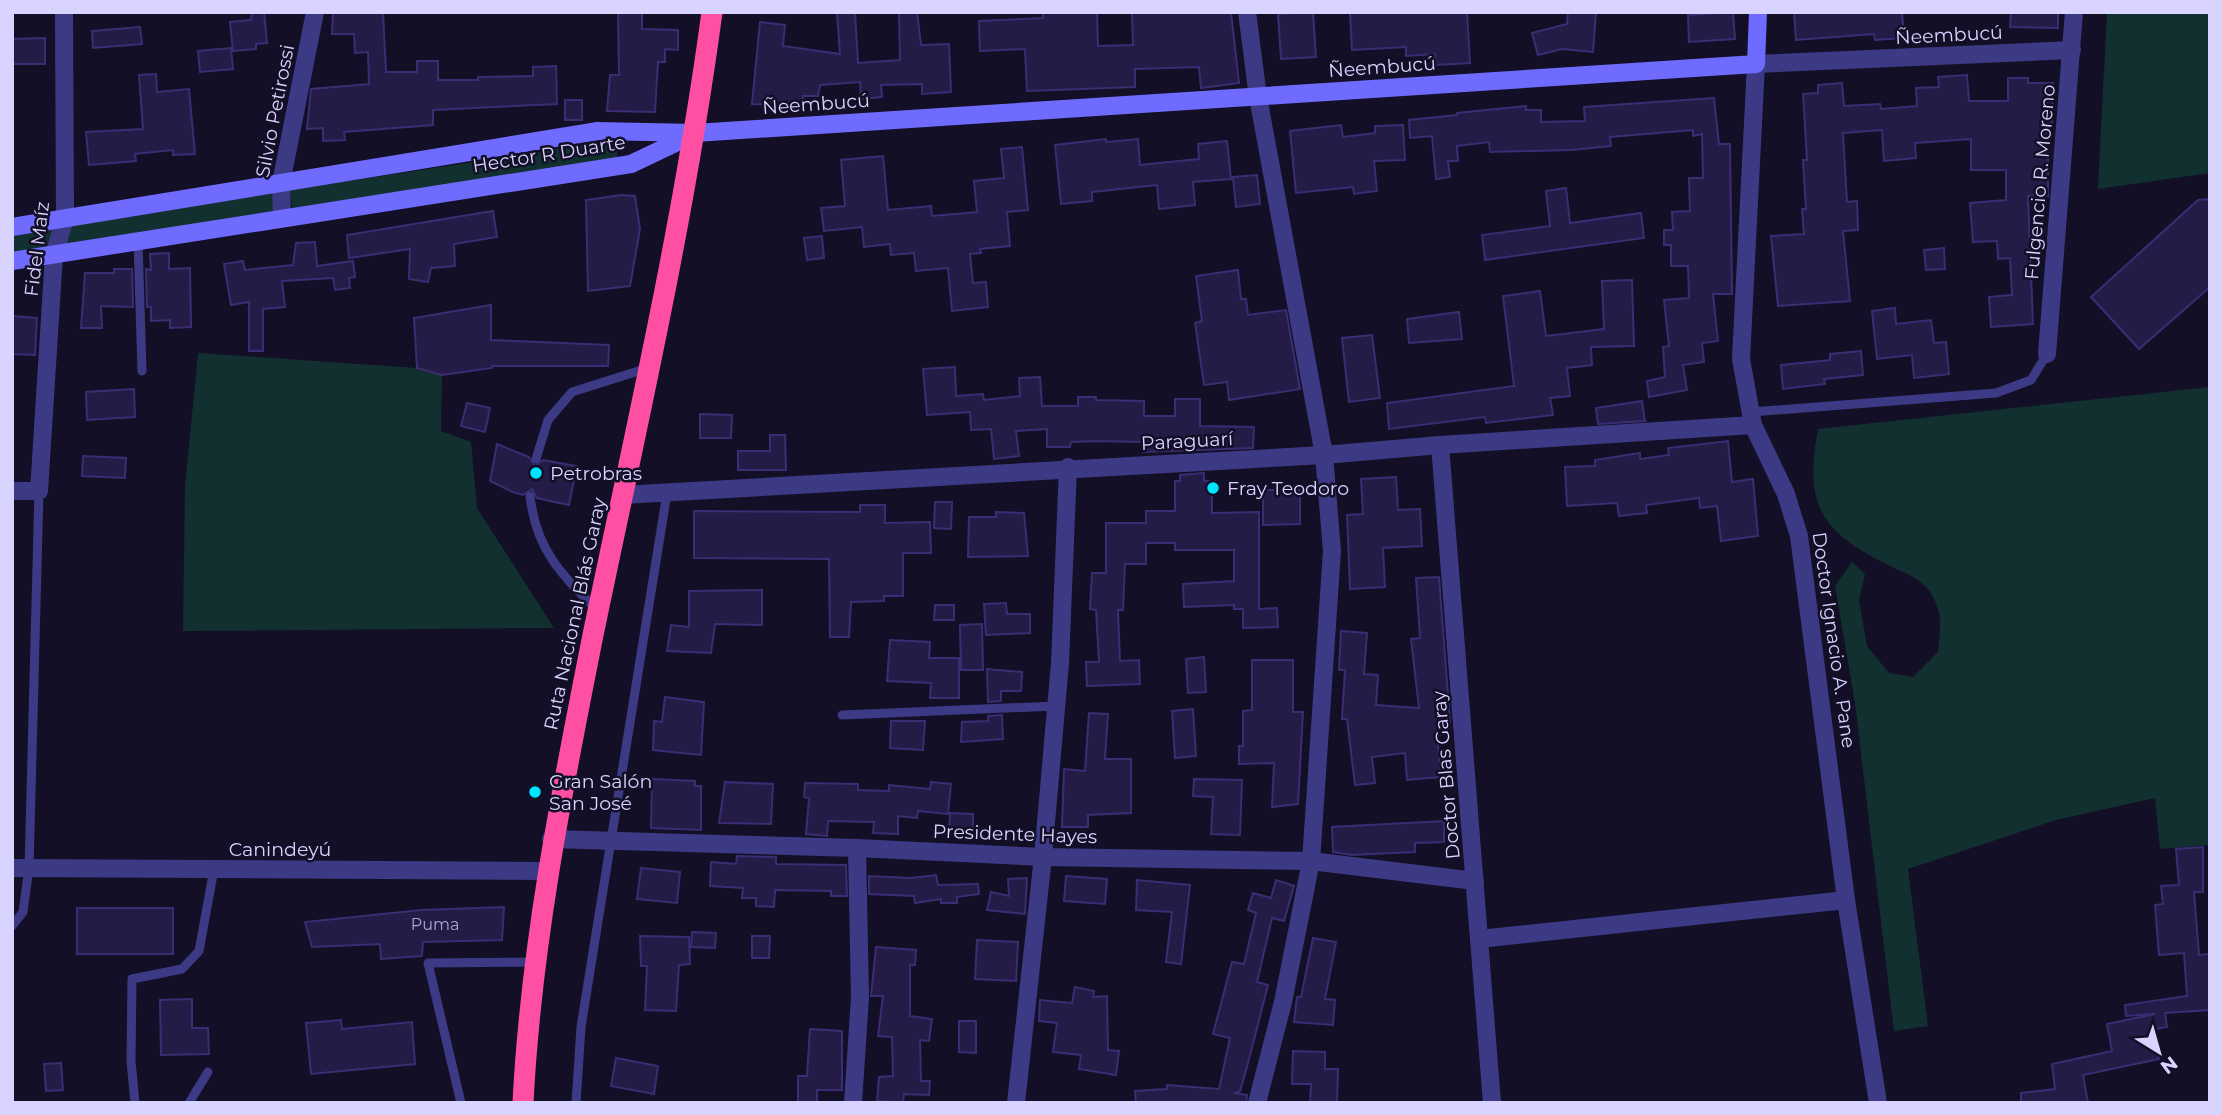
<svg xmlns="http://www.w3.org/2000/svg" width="2222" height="1115" font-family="Montserrat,sans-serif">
  <rect width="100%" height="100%" fill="#130f26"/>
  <!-- green -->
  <g fill="#12302f">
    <polygon points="2107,12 2210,12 2210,173 2098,189"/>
    <polygon points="618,140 617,160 292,208 290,190"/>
    <polygon points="275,193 274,211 66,245 71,226"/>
    <polygon points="54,229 46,248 12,254 12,236"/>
    <polygon points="198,353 417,368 442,375 441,431 471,442 477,508 554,628 183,631 185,487"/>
    <path d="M2210,387v458l-50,4 -5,-51 -99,22 -148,49 20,157 -34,5 -39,-328 -20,-117 17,-24 13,12 -6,26 8,46 22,27 24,4 25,-25c1,-13 4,-31 0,-43 -8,-28 -27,-33 -50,-44 -68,-34 -84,-60 -70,-136z"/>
  </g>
  <!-- building -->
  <g fill="#241b47" stroke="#3b2d73" stroke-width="2">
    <polygon points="252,12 264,12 267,43 256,44 256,49 233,51 230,22 251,20"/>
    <polygon points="333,12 383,12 386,72 417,72 417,61 438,61 438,80 478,80 478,77 533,76 533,67 556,66 557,104 433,110 433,125 344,132 345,140 323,141 323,128 307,129 311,89 369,84 368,52 355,53 354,34 332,34"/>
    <polygon points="618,12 642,12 642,29 678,30 678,50 665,49 665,62 658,62 655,112 607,111 610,75 619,75"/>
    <polygon points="837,12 855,12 858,63 900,60 899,12 917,12 921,45 949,44 951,92 922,94 922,84 881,85 882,97 861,99 860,82 820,85 818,96 803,96 803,106 752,104 760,22 785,25 783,46 840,54"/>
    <polygon points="1043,12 1097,12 1098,46 1133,45 1132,12 1231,12 1239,83 1201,88 1199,67 1135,69 1135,87 1027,91 1025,49 980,51 979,21 1043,18"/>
    <polygon points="1313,12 1316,57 1281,59 1278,14"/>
    <polygon points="1350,12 1467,12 1470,63 1436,65 1435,54 1406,56 1406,47 1352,50"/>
    <polygon points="1568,12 1596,12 1593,52 1562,49 1538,55 1532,33 1567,24"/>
    <polygon points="1733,12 1735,39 1689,42 1688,15"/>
    <polygon points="1794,12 1902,12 1904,38 1875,40 1874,34 1796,40"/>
    <polygon points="2011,12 2058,12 2058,28 2010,27"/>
    <polygon points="140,27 142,44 93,48 92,31"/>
    <polygon points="45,38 45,64 12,64 12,39"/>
    <polygon points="231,48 233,69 200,72 198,51"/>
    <polygon points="156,74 157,92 189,89 195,154 173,155 173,150 135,154 136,161 89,165 86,132 143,129 139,75"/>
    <polygon points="1967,75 1969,101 2008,101 2008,78 2028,78 2028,83 2053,83 2052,122 2048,122 2048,196 2028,196 2033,324 1991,327 1989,297 2012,295 2010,258 1998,259 1997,241 1973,242 1970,203 2006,200 2006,170 1971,170 1971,139 1915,143 1916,158 1884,161 1882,130 1843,133 1847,202 1857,201 1858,230 1843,231 1850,301 1778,306 1771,236 1804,234 1802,209 1806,209 1803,160 1807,160 1803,94 1818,93 1818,85 1842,83 1844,106 1880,104 1881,109 1917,106 1916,88 1939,87 1938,77"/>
    <polygon points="1714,98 1719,144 1730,144 1732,294 1713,294 1718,341 1702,343 1704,362 1683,365 1687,390 1649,397 1647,381 1665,377 1663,347 1669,346 1664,300 1689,298 1688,266 1671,266 1671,245 1664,245 1664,230 1673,230 1672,212 1690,211 1689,178 1703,178 1702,134 1693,136 1693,130 1610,137 1611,146 1571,150 1490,152 1489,142 1457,146 1458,161 1448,161 1450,177 1436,179 1432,136 1410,138 1409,120 1457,115 1457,113 1526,106 1526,110 1541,110 1541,122 1585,121 1584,107"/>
    <rect x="565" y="100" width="17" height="20"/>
    <polygon points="1341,125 1343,137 1375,133 1375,126 1403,125 1405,160 1374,161 1377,191 1354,194 1353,187 1296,193 1290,131"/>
    <polygon points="1106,139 1106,142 1138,139 1140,165 1199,159 1198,144 1227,141 1231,179 1193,182 1195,205 1159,209 1157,185 1092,192 1092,201 1061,204 1055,145"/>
    <polygon points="1022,147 1028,210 1007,212 1010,246 980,249 981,253 970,254 973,283 986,282 988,307 952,311 948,268 916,271 914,253 891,255 890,244 864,247 862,227 824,231 821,208 845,206 841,160 883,156 888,210 931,206 932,216 977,212 974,181 1004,178 1001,149"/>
    <polygon points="1257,175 1260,204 1236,207 1233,177"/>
    <polygon points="1566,188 1570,223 1641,213 1644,238 1485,260 1482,235 1550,226 1546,191"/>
    <polygon points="621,195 635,196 640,229 630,286 588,291 586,200"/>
    <polygon points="2210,199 2210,287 2139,349 2091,297 2198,200"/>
    <polygon points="493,211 497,237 454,244 455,266 431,268 428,282 409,279 410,249 349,258 347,235"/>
    <polygon points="822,236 824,258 807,260 804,238"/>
    <polygon points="315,242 317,266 353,261 355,277 349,278 350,288 335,290 333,278 282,281 285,307 263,309 263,351 249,351 249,302 231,305 224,264 243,261 245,270 293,265 296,243"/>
    <polygon points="1944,248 1945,269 1926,270 1924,250"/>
    <polygon points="169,253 169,269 190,268 191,327 170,328 170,320 151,321 151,307 147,307 146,269 151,270 150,254"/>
    <polygon points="114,269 132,269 133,307 101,306 102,328 81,328 85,273 114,273"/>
    <polygon points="1238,270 1241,299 1246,299 1248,315 1286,310 1300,389 1229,400 1227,382 1204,385 1195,323 1202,321 1196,276"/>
    <polygon points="1632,280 1634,346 1591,347 1592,365 1567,368 1570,396 1550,398 1553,415 1486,423 1485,417 1389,429 1387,403 1514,386 1503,296 1540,291 1546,336 1604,329 1602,281"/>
    <polygon points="491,305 491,340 609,345 608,366 492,366 492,368 442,375 417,368 414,318"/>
    <polygon points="1895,308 1896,324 1931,320 1934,343 1946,342 1949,374 1914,378 1912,355 1877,359 1872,311"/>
    <polygon points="1459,312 1462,339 1409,343 1407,319"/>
    <polygon points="12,316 37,318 35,355 12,354"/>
    <polygon points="1372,335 1380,398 1349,402 1342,338"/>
    <polygon points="1861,351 1863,375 1824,379 1825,384 1783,389 1781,365 1830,360 1830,354"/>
    <polygon points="955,367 956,396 983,394 984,400 1020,396 1019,378 1040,377 1042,406 1078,406 1078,397 1096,397 1096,400 1144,401 1144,416 1175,416 1175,399 1200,399 1200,426 1254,427 1253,448 1143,452 1143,442 1095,441 1071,442 1070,447 1047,447 1047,429 1016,431 1019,456 994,459 991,429 971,430 970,412 927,415 923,369"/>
    <polygon points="134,389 135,417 87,420 86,392"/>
    <polygon points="1642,401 1645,421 1598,424 1596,408"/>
    <polygon points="467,403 490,408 485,432 461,426"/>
    <polygon points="700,414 732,415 731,438 700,438"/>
    <polygon points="770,435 785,435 786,470 738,470 738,451 770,451"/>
    <polygon points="1728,441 1732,482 1753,479 1758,536 1721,541 1717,506 1700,508 1699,498 1646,505 1647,513 1619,516 1617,503 1567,506 1565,467 1595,466 1595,460 1640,453 1640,459 1669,455 1668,448"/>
    <polygon points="497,444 529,457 535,466 543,460 577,466 569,505 537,498 532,489 523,495 513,492 490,481"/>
    <polygon points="83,456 126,458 125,478 82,476"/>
    <polygon points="1204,473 1204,481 1212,481 1212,513 1259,512 1259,609 1277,608 1278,627 1243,628 1243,609 1234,609 1234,605 1184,607 1183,584 1234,581 1234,550 1175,550 1175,543 1146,543 1146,564 1125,564 1123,610 1118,610 1120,661 1139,660 1140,684 1087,686 1086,662 1099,662 1096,610 1090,609 1092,573 1106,573 1106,523 1146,523 1146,511 1175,511 1175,481 1180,481 1180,475"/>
    <polygon points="1396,477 1398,510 1420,509 1422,546 1383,548 1385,587 1350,589 1347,515 1363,514 1361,479"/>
    <polygon points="1263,490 1300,490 1300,524 1263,525"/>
    <polygon points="935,502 952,502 951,529 934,528"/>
    <polygon points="860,505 885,505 885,523 930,522 931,553 903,553 903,596 884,596 884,601 851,602 849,637 830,637 829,559 694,558 694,511 860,512"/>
    <polygon points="996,512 1024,513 1028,556 968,557 969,517 996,517"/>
    <polygon points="1439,577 1450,722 1444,722 1445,734 1437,735 1441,777 1407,780 1405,753 1372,757 1375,783 1355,785 1347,719 1342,719 1345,670 1339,670 1341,631 1367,633 1364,674 1378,675 1376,705 1419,708 1411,639 1420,638 1416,578"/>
    <polygon points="762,590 762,625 715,624 711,653 667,651 671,625 689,627 689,591"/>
    <polygon points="1006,603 1007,614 1030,614 1030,633 986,635 984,604"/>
    <polygon points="935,605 954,605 954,620 934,620"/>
    <polygon points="982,624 983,670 961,670 960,625"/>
    <polygon points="890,640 930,642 929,658 959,658 959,698 930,698 931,683 887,681"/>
    <polygon points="1204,657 1206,692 1188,693 1186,659"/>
    <polygon points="1252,660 1293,660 1293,712 1303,712 1298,804 1272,807 1274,763 1239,764 1239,746 1243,746 1243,711 1252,710"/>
    <polygon points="987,669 1022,672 1021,691 1001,691 1001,701 988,702"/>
    <polygon points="665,697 704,702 701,755 653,750 654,721 662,722"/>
    <polygon points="1193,709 1196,756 1175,758 1172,711"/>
    <polygon points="1089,713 1108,714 1105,759 1131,759 1131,813 1088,815 1088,827 1062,827 1064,769 1085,771"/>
    <polygon points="1002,715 1003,739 961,742 962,722 988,721 988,716"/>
    <polygon points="891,721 925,721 923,750 890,748"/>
    <polygon points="652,779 695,781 695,786 701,786 701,830 651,828"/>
    <polygon points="1194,779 1242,780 1240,835 1211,834 1213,797 1193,796"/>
    <polygon points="725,782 773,784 771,824 719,823"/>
    <polygon points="931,782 951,784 948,814 918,811 917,818 898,816 898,834 873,833 874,822 828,821 827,836 806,834 809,798 804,797 805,783 858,784 858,790 889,791 889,785 930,789"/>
    <polygon points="950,813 973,814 973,834 949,833"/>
    <polygon points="1444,821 1444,842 1415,843 1415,852 1352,855 1333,852 1332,827"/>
    <polygon points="2203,847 2203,892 2194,892 2199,955 2210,954 2210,1010 2165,1013 2167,1027 2150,1030 2159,1059 2083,1075 2088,1103 2021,1103 2021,1093 2055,1089 2052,1064 2112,1051 2107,1024 2155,1014 2126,1016 2125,1005 2187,996 2184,953 2159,955 2155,905 2163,904 2161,886 2179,885 2176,849"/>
    <polygon points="737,856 776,857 776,864 846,865 847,896 831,896 831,891 775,890 774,907 756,906 756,898 742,898 743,888 710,886 711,862 736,864"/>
    <polygon points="641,868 680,872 677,903 637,899"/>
    <polygon points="936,875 938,885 978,884 979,894 957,897 957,903 941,903 941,899 915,903 914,896 869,894 869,876 911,878"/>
    <polygon points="1066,876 1107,879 1105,904 1064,901"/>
    <polygon points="1027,878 1025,914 987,910 991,892 1009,896 1008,879"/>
    <polygon points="1137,880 1190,885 1181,964 1166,962 1172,912 1136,910"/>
    <polygon points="1276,880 1294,886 1284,921 1272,918 1257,982 1268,985 1247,1067 1240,1091 1235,1093 1247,1095 1246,1103 1136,1103 1135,1091 1167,1089 1167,1085 1219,1089 1230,1038 1213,1034 1232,962 1244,964 1256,913 1248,910 1253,893 1271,898"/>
    <polygon points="504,907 502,940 423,942 422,956 381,959 380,944 312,947 305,922 421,910"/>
    <rect x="77" y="908" width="96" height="46"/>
    <polygon points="692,932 716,933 715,948 691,947"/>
    <polygon points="640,936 689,937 690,964 679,965 676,1011 645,1010 647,966 641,966"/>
    <polygon points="752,936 770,936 769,958 752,958"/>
    <polygon points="1313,938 1336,942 1325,999 1335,1000 1333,1025 1294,1022 1297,997 1301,997"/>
    <polygon points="977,940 1018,942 1016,981 975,979"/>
    <polygon points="876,947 916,950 915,965 910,965 910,1016 932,1019 929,1041 920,1040 921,1081 930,1081 929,1095 904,1094 903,1103 877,1101 879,1077 893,1076 892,1037 878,1036 883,996 871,996"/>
    <polygon points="1075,987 1094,991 1093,997 1107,996 1108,1050 1119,1051 1116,1075 1079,1069 1081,1055 1053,1052 1057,1023 1039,1021 1040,1000 1072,1003"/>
    <polygon points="192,999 192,1028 208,1028 209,1054 161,1055 160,1000"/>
    <polygon points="341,1020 342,1029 412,1022 415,1064 311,1074 306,1023"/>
    <polygon points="959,1021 976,1021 976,1053 959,1052"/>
    <polygon points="810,1029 842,1031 842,1090 817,1090 817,1103 798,1103 798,1076 807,1076"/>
    <polygon points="1293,1051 1325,1052 1325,1069 1338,1069 1337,1103 1310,1103 1311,1084 1292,1084"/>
    <polygon points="616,1058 658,1066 654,1094 611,1086"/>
    <polygon points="61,1063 63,1090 46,1091 44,1064"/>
  </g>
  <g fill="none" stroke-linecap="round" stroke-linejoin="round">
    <!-- lane -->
    <g stroke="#3d3a85" stroke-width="9">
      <polyline points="138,241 142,371"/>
      <polyline points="1751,412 1996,393 2031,380 2047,354"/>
      <polyline points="536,459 548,420 572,392 648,368"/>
      <path d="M530,496c6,53 30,77 66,113"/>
      <polyline points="842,715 1056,706"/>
      <polyline points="12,926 23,912 29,868 39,491"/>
      <polyline points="135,1103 131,1061 132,979 182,969 199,951 214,869"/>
      <polyline points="189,1103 208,1072"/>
      <polyline points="461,1103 428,963 535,962"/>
      <polyline points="576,1103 581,1027 667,493"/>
    </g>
    <!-- street -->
    <g stroke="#3d3a85" stroke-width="18">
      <polyline points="1247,12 1258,97 1324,455 1332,551 1311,861 1283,1002 1257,1103"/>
      <polyline points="282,217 281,183 315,12"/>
      <polyline points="2047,354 2074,12"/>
      <polyline points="1440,445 1492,1103"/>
      <polyline points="12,491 39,491 54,255 65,218 64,12"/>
      <polyline points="622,495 1324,455 1440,445 1753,425"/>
      <polyline points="551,839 857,848 1043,857 1311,861 1475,881"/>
      <polyline points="12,868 547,871"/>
      <polyline points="1479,939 1846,900"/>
      <polyline points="853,1103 860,997 857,848"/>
      <polyline points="1016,1103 1043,857 1060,663 1068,467"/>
      <polyline points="1878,1103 1846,900 1799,536 1786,494 1753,425 1741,359 1756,64 2072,50"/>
    </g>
    <!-- secondary -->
    <g stroke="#6f6bff" stroke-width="18">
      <polyline points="12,227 598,131 695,133 1756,64 1758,12"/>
      <polyline points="12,261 631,164 692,135"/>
    </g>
    <!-- highway -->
    <path stroke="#ff4fa3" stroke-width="21" d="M523,1103c8,-159 39,-312 70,-468 43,-207 91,-413 119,-623"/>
  </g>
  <!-- markers -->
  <g fill="#00e5ff" stroke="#130f26" stroke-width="2.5">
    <circle cx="536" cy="473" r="7"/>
    <circle cx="1213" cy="488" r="7"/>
    <circle cx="535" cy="792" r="7"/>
  </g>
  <g text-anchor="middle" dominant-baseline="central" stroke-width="5" stroke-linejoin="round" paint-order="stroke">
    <!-- number labels -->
    <g font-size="16" fill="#aca6d1">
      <text x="435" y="924">Puma</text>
    </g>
    <!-- street labels -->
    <g font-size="19" fill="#d9d4ff" stroke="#130f26">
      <text transform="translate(1949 35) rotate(-3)">Ñeembucú</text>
      <text transform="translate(1382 67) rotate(-4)">Ñeembucú</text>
      <text transform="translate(816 104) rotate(-4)">Ñeembucú</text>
      <text transform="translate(275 111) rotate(-79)">Silvio Petirossi</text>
      <text transform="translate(549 154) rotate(-9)">Hector R Duarte</text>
      <text transform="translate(2040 182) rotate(-85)">Fulgencio R. Moreno</text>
      <text transform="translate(37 249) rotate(-83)">Fidel Maíz</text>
      <text transform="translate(1187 441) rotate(-3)">Paraguarí</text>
      <text transform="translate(575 614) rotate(-78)">Ruta Nacional Blás Garay</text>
      <text transform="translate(1834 640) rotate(82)">Doctor Ignacio A. Pane</text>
      <text transform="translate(1446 775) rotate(-95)">Doctor Blas Garay</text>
      <text transform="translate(1015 834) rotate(2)">Presidente Hayes</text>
      <text x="280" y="849">Canindeyú</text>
    </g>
    <!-- poi labels -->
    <g font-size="19" fill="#d9d4ff" stroke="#130f26" text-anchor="start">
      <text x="550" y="473">Petrobras</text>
      <text x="1227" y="488">Fray Teodoro</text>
      <text x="549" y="781">Gran Salón<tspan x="549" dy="22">San José</tspan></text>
    </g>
  </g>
  <!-- border -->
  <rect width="2222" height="1115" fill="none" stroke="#d9d4ff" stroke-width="28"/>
  <!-- north arrow -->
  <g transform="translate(2159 1052) rotate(143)" stroke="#130f26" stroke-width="5" paint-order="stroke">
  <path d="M0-5L12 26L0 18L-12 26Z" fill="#d9d4ff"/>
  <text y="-10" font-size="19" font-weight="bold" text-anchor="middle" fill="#d9d4ff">N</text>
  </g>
</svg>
